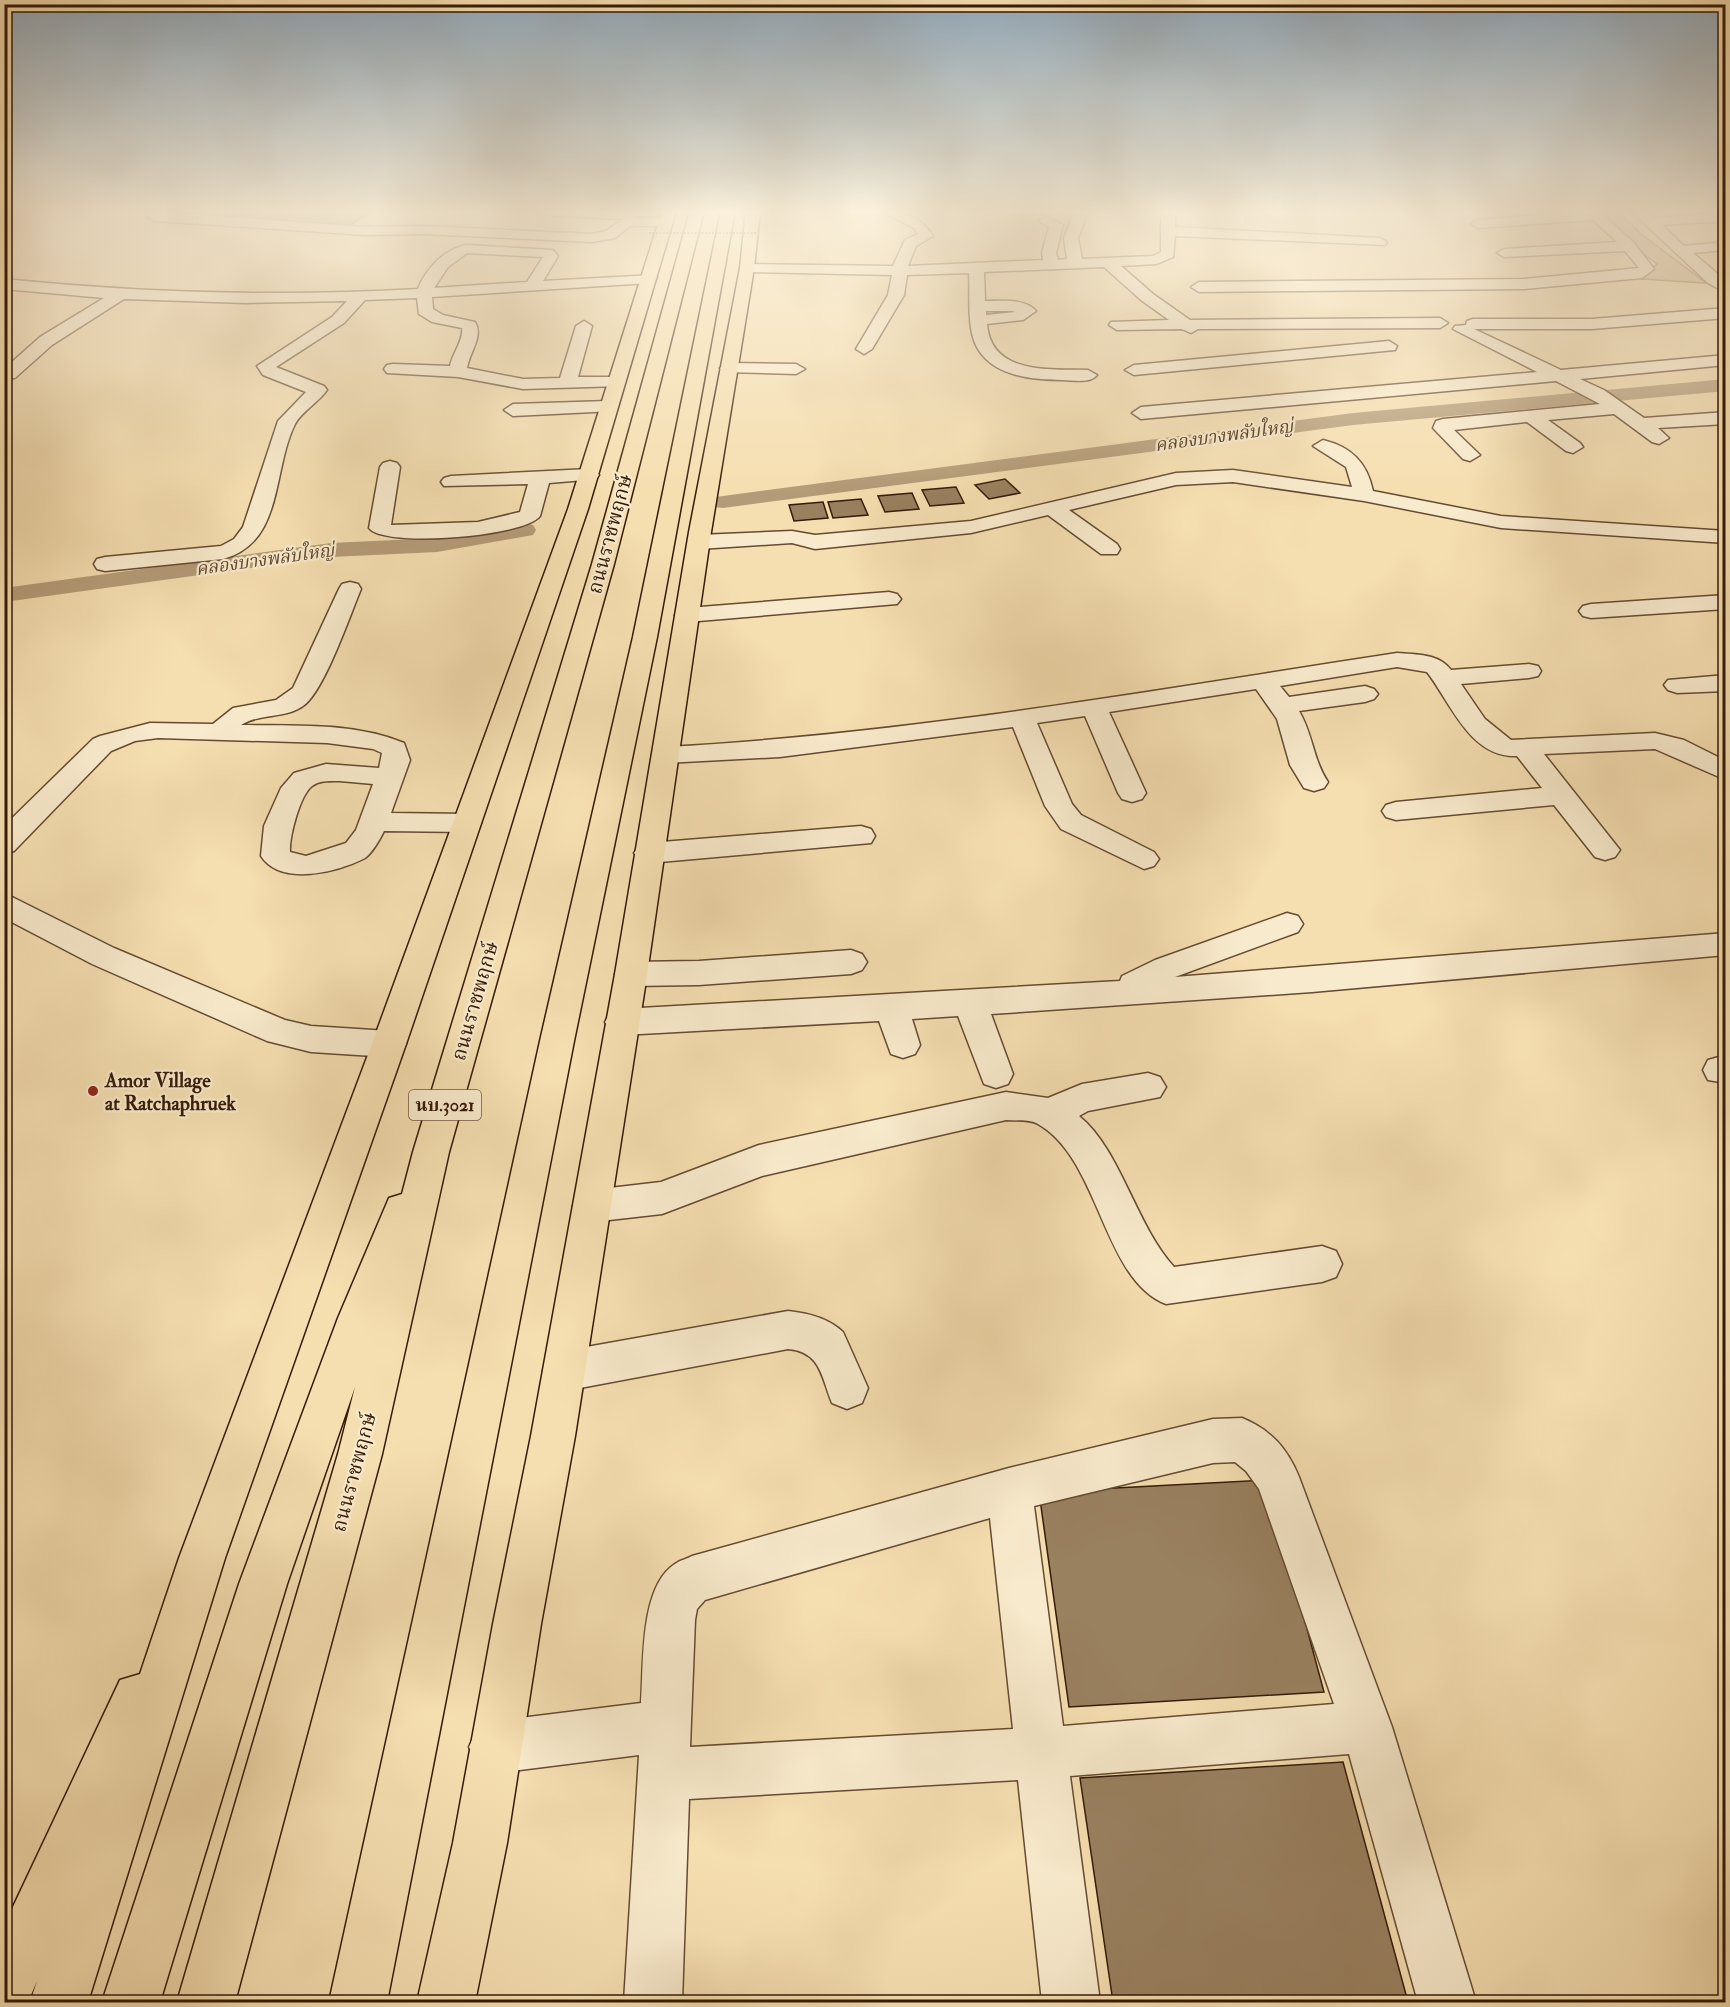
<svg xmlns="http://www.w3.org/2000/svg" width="1730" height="2007" font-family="'IM FELL Double Pica','Noto Serif Thai',serif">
  <rect width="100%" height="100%" fill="#f5deb0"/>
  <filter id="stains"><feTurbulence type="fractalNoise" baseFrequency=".00333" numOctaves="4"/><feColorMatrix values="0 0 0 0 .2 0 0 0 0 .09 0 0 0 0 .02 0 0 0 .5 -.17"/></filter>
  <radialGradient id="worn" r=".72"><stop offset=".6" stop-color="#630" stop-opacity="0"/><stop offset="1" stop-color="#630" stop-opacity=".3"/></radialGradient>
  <!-- green -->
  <polygon fill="#d4bd93" stroke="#846c4d" stroke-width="1.5" points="1589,211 1618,211 1641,234 1706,283 1642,279 1657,264"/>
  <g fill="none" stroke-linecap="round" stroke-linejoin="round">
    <!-- canal -->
    <g fill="#b49b77" fill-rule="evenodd">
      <polygon points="1726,379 1726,391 1353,425 723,508 715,507 712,502 715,497 723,496 1353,413"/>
      <polygon points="525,523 533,525 536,530 533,535 437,552 331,557 4,602 4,588 331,543 437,538"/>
    </g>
  </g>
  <!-- building -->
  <g fill="#99805f" stroke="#351a07" stroke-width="1.5">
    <polygon points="211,211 371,211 348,227 197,219"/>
    <polygon points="1005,479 1020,493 989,499 975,485"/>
    <polygon points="956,487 964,503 930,506 922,490"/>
    <polygon points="912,493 919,509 885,512 878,496"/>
    <polygon points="861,499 868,515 833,518 828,502"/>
    <polygon points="823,502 828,518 794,521 789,505"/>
    <polygon points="1267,1480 1324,1692 1069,1707 1039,1492"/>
    <polygon points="1343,1762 1408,2002 1113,2002 1080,1778"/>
  </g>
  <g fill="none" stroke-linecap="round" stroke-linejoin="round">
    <!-- minor casing -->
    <g stroke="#654b31" stroke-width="3">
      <g id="minor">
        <polygon points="152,211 365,227 423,226 592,234 606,231 623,219 545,215 538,211 630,211 635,212 635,218 665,218 672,222 665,226 630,226 615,238 592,242 423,234 365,235 155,221 148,217"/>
        <path d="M880,211c23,-1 41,6 53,25l-17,10 -8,20 135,-6 -1,-7 7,-26 -10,-6 7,-4 17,8 -7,28 2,7 9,-1 -3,-21 10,-27h14l-10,27 4,21 71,-3 8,-4v-41h14v16l205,11 7,4 -2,3 -210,-9 -2,21 -17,7 -35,2 32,28 37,26 250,-2 8,5 -8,5 -242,1 -7,4 -9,-4 -65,1 -8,-5 2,-3 58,-2 -28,-20 -37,-33 -120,5 1,29c17,0 39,-3 51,10l-13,9 -36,4c4,51 63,45 101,46l9,5c-7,9 -25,5 -35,5 -38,0 -85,-7 -91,-52 -3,-18 -1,-37 -2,-55l-62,2 -3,20 -32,54 -8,5 -8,-5 32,-54 4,-20 -145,-3 -7,-4 7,-4 146,2 12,-26 13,-6 -4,-6zM986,311h26l3,1 -29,3z"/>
        <polygon points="1584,211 1599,211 1634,243 1654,269 1642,278 1524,289 1199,292 1191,287 1199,282 1524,279 1639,268 1625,251 1504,257 1497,253 1504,249 1617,242 1593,220 1478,228 1471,224 1478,220"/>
        <polygon points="1631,211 1646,211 1653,218 1726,213 1726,221 1662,225 1684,246 1726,242 1726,250 1693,253 1726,281 1726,293 1708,283"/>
        <path d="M466,245l87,5 5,6 -15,25 111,-6 3,3 -8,5 -217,14 1,12 10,6 32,7c9,14 -6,31 -8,46l56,11 37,-1 16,-52 8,-5 8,5 -14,51h37l9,5 -3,4 -98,3 -65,-12 -71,-4 -3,-4 3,-4 6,-1 57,2c2,-12 14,-26 12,-38l-30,-6 -13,-8 -2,-16 -52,2 -21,23 -68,44 48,19 3,4c-8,12 -25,21 -32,34 -23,46 -11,119 -72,135l-118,12 -8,-2 -3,-5 3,-5 8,-2 116,-11 13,-7 9,-12 35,-106 28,-29 -43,-17 -6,-9 75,-49 15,-16 -101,2 -122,-4 -72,46 -37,33h-11v-9l36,-32 64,-39 -100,-9v-10c138,14 276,18 414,10 8,-21 26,-39 48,-44zM467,253l76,4 -16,25 -93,6 14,-21z"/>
        <polygon points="1726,308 1726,318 1592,329 1474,329 1561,370 1726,355 1726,365 1580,379 1604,390 1644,418 1726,412 1726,424 1658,428 1669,438 1659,444 1652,442 1614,414 1548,420 1580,443 1583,447 1573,453 1566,451 1527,422 1454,430 1480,455 1470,461 1463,459 1433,428 1436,421 1443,419 1600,404 1556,381 1141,419 1132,413 1141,407 1537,372 1453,329 1455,326 1466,325 1467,321 1473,319 1592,319"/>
        <polygon points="1389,341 1397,346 1395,350 1134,375 1125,370 1134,365"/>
        <polygon points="729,363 796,364 805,369 796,374 723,372 720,368"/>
        <polygon points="608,401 614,403 617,407 614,411 513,416 504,410 513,404"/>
        <path d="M1323,440c28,7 44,22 50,51l128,25 225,15v12l-225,-15 -137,-27 -131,-19 -57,3 -107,25 48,34 3,5 -3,5h-16l-53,-39 -77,18 -156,16 -23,-6 -93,6 -8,-2 -3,-5 3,-5 8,-2 93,-4 23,4 156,-14 205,-48 57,-3 119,17 -6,-20 -33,-21z"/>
        <path d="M390,461l7,2 3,4 -9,58 87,-3 42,-10 8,-28 -84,2 -3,-4 3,-4 7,-2 138,-7 7,2 3,4 -3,4 -47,4 -9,33c-15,21 -157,32 -171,12l11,-61 3,-4z"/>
        <path d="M350,582l8,2 3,5c-11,26 -37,103 -58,117 -18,13 -43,7 -62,19 53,1 113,-3 163,18l6,17 -19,53 76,1 10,2 4,7 -4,7 -10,2 -83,-1c-4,8 -12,22 -19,27 -27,14 -84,29 -104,-2l3,-30 17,-38 13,-15 32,-9 53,4 3,-15 -9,-4 -46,-6 -169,-5 -23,3 -24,10 -97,100 -10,3v-28l89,-87 7,-3 50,-13 63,1 20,-16 43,-8 17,-12 46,-99 3,-5zM340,781l33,3 -17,46 -10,13 -40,13 -16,-4c-1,-15 10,-57 22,-66 8,-6 18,-5 28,-5z"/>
        <polygon points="889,592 897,594 901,599 897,604 687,622 679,620 675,615 679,610 687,608"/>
        <polygon points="1726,595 1726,609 1591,618 1583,616 1579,611 1583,606 1591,604"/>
        <path d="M1397,653c20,2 41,0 54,17l78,-6 9,2 3,5 -3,5 -9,2 -68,6 24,35 26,21 144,-7 29,7 42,21v19l-71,-31 -111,5 76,96 -5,7 -10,3 -10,-3 -41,-52 -158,15 -10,-3 -4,-6 4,-6 10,-3 146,-14 -25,-32c-47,2 -66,-53 -90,-84l-30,-5 -117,19 9,11 76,-11 9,3 4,5 -4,5 -9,3 -66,9c14,23 14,49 29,71l-4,6 -10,3 -10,-3 -14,-23 -13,-46 -21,-30 -147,23 37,81 -4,6 -10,3 -10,-3 -4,-6 -33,-77 -48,7 35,81 9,11 73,37 5,7 -5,7 -10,3 -83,-40 -16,-23 -32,-79 -233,30 -115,6 -10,-2 -3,-6 3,-6 10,-2c246,-13 489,-57 732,-94z"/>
        <polygon points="1726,675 1726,691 1677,693 1668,690 1664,685 1668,680"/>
        <polygon points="861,826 871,829 875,836 871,843 649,863 639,860 634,853 639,846 649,843"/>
        <polygon points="4,893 114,948 285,1020 311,1026 389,1031 401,1035 406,1044 401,1053 389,1057 311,1052 267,1041 92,964 4,918"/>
        <polygon points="1287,913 1298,916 1303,924 1298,932 1175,977 1726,933 1726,955 1312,992 991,1014 1013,1074 1008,1084 996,1088 984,1084 958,1016 912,1019 920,1045 915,1054 903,1058 891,1054 879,1021 622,1035 610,1031 605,1022 610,1013 622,1009 1120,981 1122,976 1155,960"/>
        <polygon points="851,950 862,954 867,962 862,970 851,974 699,985 631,986 620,982 615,974 620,966 631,962 699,961"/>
        <polygon points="1726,1055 1726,1083 1708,1080 1703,1070 1708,1060"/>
        <path d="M1148,1073l12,4 6,10 -6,10 -72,14 -9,5c42,34 56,108 95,151l148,-21 14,5 6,13 -6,13 -14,5 -156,22c-63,-24 -66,-145 -128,-180 -9,-5 -22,-3 -32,-4l-244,56 -100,38 -70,8 -13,-4 -6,-12 6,-12 13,-4 69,-8 98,-37 247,-53 42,6 34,-14z"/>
        <path d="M788,1311c20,2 40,7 55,21l25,56 -6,15 -15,6 -15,-6c-11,-27 -11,-51 -44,-54l-224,42 -15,-6 -6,-14 6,-14 15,-6z"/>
        <path d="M1242,1418c29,12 45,30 57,59l93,250 84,275h-58l-69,-248 -279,22 30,226h-58l-24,-222 -329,19 -7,203h-58l15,-247 -144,18 -18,-8 -8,-18 8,-18 18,-8 146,-18c3,-37 -2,-116 34,-139 5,-4 12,-5 17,-8l317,-88 204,-49zM1235,1462l11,9 13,18 75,215 -271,22 -29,-220 179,-43zM990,1518l23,211 -323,18 5,-127 2,-11 8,-9z"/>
      </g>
    </g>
    <!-- major casing -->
    <g stroke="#351a07" stroke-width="3">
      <g id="major">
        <polygon points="662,211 676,211 588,509 406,1044 225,1558 88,2002 30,2002 37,1981 28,2002 4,2002 4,1926 120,1680 140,1674 179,1558 372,1044 568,509"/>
        <polygon points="690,211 704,211 614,564 449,1152 382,1454 235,2002 177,2002 338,1454 355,1387 287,1584 160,2002 102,2002 239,1584 338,1318 389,1198 402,1194 413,1152 592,564"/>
        <polygon points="721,211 735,211 657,637 574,1041 387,2002 329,2002 540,1041 633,637"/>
        <polygon points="746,211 760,211 754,268 711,532 647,974 575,1436 541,1624 507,1843 475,2002 417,2002 453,1843 493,1624 531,1436 615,974 689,532 740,268"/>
      </g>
    </g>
    <!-- minor -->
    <use href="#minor" fill="#f8eacc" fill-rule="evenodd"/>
    <!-- major -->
    <use href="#major" fill="#f5deb0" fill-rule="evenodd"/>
    <!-- path-bridge -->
    <polyline stroke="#351a07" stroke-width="1.5" stroke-dasharray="2 1.5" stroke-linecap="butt" points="649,233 758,233"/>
  </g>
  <!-- sky -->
  <linearGradient id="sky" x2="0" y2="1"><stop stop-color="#93aabb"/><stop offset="0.43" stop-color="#faf0db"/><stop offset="1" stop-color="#faf0db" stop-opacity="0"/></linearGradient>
  <rect width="1730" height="492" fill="url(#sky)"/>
  <!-- markers -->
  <circle fill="#8f2418" stroke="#f8eacc" stroke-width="2" cx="93" cy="1091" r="6"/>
  <g text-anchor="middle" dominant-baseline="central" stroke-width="4.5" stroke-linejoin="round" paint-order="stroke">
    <!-- far-water labels -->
    <g font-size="18" font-style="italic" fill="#61472e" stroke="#f8eacc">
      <text transform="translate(1224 436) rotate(-8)">คลองบางพลับใหญ่</text>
      <text transform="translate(265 560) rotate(-8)">คลองบางพลับใหญ่</text>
    </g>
    <!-- shield labels -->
    <rect fill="#f8eacc" stroke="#705842" stroke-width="1.5" x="409" y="1090" width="72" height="30" rx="4.5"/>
    <g font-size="18" font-weight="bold" fill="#351a07">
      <text x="445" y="1105">นบ.3021</text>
    </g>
    <!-- street labels -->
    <g font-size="20" fill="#351a07" stroke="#f8eacc">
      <text transform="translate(610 534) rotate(-75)">ถนนราชพฤกษ์</text>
      <text transform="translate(475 1001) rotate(-74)">ถนนราชพฤกษ์</text>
      <text transform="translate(354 1472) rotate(-75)">ถนนราชพฤกษ์</text>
    </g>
    <!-- poi labels -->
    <g font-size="20" font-weight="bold" fill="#351a07" stroke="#f8eacc" text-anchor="start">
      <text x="105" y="1080">Amor Village<tspan x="105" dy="23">at Ratchaphruek</tspan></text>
    </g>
  </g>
  <!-- margin -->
  <rect width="1730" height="2007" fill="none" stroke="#f5deb0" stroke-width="24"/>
  <rect x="6" y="6" width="1718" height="1995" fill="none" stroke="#351a07" stroke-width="3"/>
  <rect x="12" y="12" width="1706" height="1983" fill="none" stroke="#351a07" stroke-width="1.5"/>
  <rect width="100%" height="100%" filter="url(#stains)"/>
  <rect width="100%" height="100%" fill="url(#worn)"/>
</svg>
